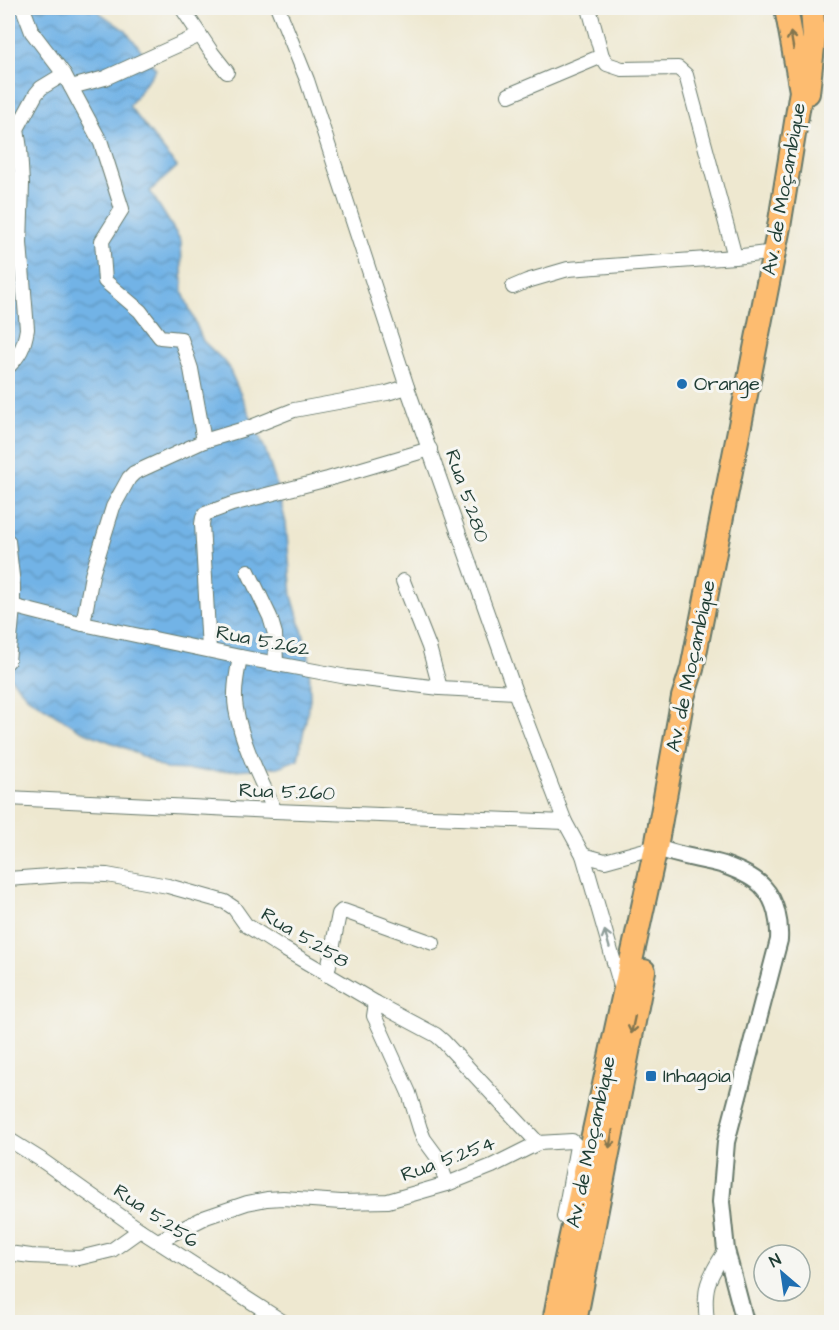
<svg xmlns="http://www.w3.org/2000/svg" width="839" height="1330" font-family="'Architects Daughter',sans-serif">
  <defs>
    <pattern id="water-waves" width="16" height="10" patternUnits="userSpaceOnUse" patternTransform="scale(1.5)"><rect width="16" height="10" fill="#72b3e6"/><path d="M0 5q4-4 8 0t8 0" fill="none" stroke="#5d93bb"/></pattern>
  </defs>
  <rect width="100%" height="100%" fill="#f6f6f2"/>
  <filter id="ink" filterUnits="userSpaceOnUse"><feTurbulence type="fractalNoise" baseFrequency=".0167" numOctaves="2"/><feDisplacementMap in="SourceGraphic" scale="12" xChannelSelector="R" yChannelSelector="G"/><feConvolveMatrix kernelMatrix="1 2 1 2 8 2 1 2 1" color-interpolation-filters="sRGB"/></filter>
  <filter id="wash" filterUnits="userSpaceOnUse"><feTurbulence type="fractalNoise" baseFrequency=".008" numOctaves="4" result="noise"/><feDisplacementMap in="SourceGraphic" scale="24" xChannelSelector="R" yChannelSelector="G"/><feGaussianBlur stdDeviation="1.35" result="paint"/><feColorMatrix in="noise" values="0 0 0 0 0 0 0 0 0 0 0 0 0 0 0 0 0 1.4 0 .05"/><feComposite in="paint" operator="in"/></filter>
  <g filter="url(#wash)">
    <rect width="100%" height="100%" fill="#eee8d0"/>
    <!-- water -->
    <polygon fill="url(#water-waves)" stroke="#48788d" stroke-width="1.5" points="8,8 97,8 100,13 126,31 156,69 129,106 177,167 150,191 181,241 183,293 203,341 227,364 265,449 275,480 286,523 292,596 309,654 310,700 298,759 278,767 219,771 166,769 128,749 80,730 28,697 8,675"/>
  </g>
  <g filter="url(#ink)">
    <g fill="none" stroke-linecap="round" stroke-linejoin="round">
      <!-- minor casing -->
      <g stroke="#67796b" stroke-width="16">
        <g id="minor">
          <polyline points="23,8 32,32 64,74 101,143 122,209 102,241 105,281 140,311 160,337 181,339 191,369 204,441"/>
          <polyline points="182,8 212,53 227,72"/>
          <polyline points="278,8 307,80 407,387 515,692 565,822 583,855 622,990"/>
          <polyline points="589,8 602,56 607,64 622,69 678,68 686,75 735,257"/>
          <polyline points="71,87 105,78 200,35"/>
          <polyline points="509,95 602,56"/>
          <path d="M8,110l9,19 3,20 2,35 -2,59 7,86c-3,18 -7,26 -19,38"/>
          <polyline points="17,129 36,94 41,88 64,74"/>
          <polyline points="513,287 527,281 568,269 735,257 774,252"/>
          <polyline points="8,541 13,585 13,607 8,661"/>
          <polyline points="248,571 270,617 275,634 276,664"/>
          <polyline points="403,581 429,647 440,688"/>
          <polyline points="8,605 83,624 240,657 347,677 440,688 515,692"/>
          <polyline points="83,624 92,575 113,507 129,478 134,473 204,441 251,427 294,410 387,393 407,387"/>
          <polyline points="209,650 202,524 203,518 205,514 232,504 328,479 430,449"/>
          <path d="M240,657c-3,17 -7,35 -4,52 6,35 24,70 39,102"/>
          <polyline points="8,798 275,811 565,822"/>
          <polyline points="583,855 605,861 656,847"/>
          <polyline points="8,879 77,874 107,875 168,886 225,902 234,908 246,925 284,949 376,1003 436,1035 443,1041 538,1143"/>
          <polyline points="327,975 339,914 342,911 344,911 433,943"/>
          <polyline points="376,1003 374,1016 376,1020 409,1093 420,1129 424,1139 438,1158 447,1184"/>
          <polyline points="8,1139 40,1159 140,1230 283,1322"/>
          <polyline points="158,1241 206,1217 247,1203 267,1199 283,1198 341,1202 388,1201 447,1184 492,1166 538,1143 572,1141 577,1146 564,1217"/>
          <polyline points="8,1253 31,1256 79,1258 112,1250 140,1230"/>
          <path d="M707,1322c-4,-35 0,-42 19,-72"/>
        </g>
      </g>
      <!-- tertiary casing -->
      <g stroke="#67796b" stroke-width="20">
        <path id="tertiary" d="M656,847c22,10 45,11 68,18 11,4 32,13 40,23 12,13 16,34 15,52l-53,202 -5,60 5,48 19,72"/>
      </g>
      <!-- trunk casing -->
      <g stroke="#67796b" stroke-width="26">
        <g id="trunk">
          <polyline points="808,93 814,38 812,8"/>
          <polyline points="554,1322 565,1263 656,847 683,697 692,669 779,227 801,91 786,8"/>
          <path d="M575,1322c23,-117 45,-234 69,-351"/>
        </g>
      </g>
      <!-- minor -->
      <use href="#minor" stroke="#fff" stroke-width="14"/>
      <!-- tertiary -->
      <use href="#tertiary" stroke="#fff" stroke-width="16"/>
      <!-- trunk -->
      <use href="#trunk" stroke="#fdbc70" stroke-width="22"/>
    </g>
    <!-- one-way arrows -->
    <defs><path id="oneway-shaft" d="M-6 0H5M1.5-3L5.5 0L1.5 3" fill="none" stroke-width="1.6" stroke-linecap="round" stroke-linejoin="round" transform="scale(1.5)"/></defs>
    <g stroke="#83764f">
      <use href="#oneway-shaft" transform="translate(792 41) rotate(-100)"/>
      <use href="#oneway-shaft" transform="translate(633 1025) rotate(102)"/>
      <use href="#oneway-shaft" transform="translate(611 1139) rotate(100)"/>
    </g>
    <use stroke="#8f9e9a" href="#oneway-shaft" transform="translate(607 939) rotate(-106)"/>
  </g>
  <!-- markers -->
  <g fill="#1f6fb2" stroke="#f6f6f2" stroke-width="2">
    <circle cx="682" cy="384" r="6"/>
    <rect x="645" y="1070" width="12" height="12" rx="3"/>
  </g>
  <g text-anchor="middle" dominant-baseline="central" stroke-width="6" stroke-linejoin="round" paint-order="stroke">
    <!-- street labels -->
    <g font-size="20" fill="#1f3d34" stroke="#f6f6f2">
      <text transform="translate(784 189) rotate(-80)">Av. de Moçambique</text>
      <text transform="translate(467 496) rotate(71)">Rua 5.280</text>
      <text transform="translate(263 641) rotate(11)">Rua 5.262</text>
      <text transform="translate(691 666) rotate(-78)">Av. de Moçambique</text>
      <text transform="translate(287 792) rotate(2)">Rua 5.260</text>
      <text transform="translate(305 938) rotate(31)">Rua 5.258</text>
      <text transform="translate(591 1142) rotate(-78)">Av. de Moçambique</text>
      <text transform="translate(448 1159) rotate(-20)">Rua 5.254</text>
      <text transform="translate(156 1216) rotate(34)">Rua 5.256</text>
    </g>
    <!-- poi labels -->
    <g font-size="20" fill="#1f3d34" stroke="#f6f6f2" text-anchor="start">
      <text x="694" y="384">Orange</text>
      <text x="663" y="1076">Inhagoia</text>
    </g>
  </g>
  <!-- margin -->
  <rect width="839" height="1330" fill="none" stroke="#f6f6f2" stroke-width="30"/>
  <!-- north arrow -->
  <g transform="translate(782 1273) rotate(331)"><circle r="28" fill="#f6f6f2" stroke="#a0aca6" stroke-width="1.5"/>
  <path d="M0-4.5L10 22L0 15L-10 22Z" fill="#1f6fb2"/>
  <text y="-9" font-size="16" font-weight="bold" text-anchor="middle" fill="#1f3d34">N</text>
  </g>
</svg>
